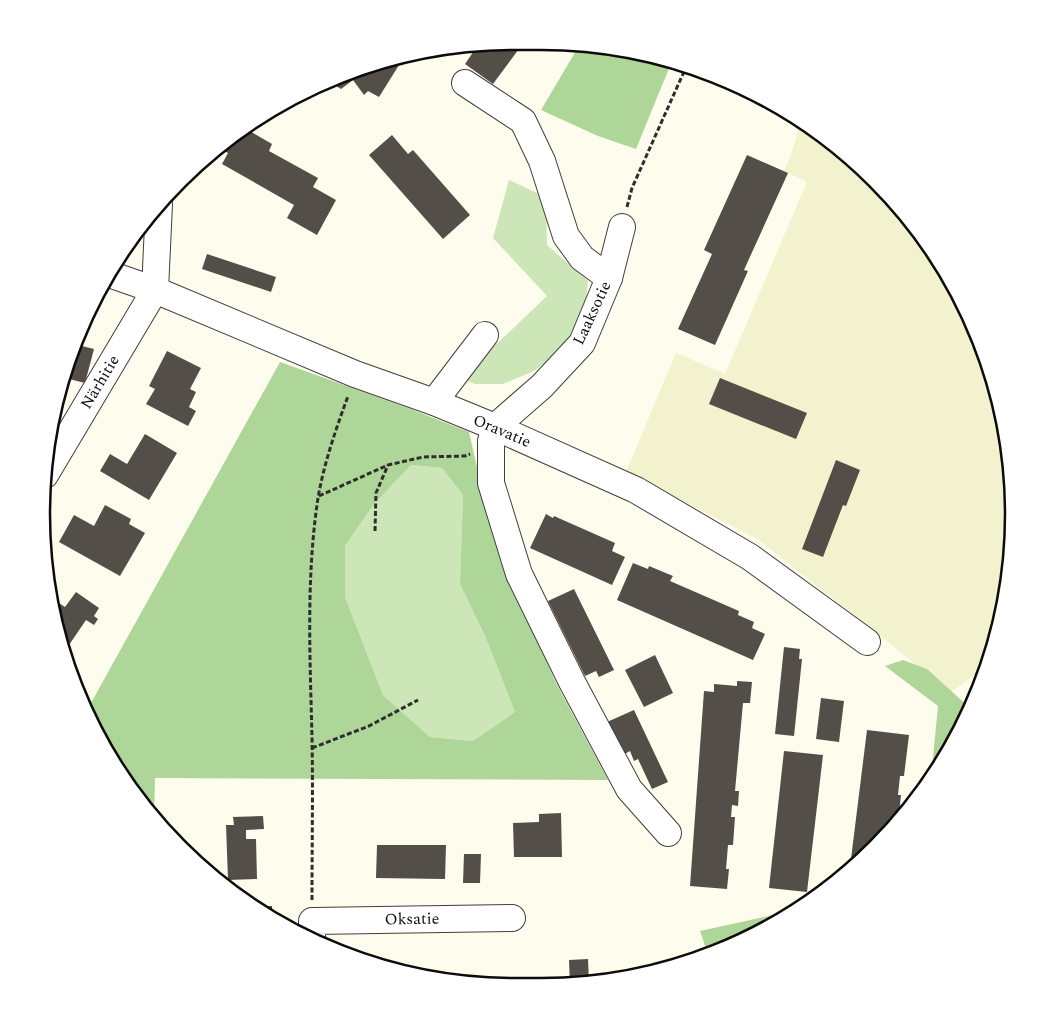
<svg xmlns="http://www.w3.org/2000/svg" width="1055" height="1028" font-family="Spectral,serif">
  <rect width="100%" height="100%" fill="#fefcec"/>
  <!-- farmland -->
  <polygon fill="#f2f2ce" points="784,109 853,159 916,226 965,305 998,392 1013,483 1010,576 989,664 951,692 759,540 626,472 676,353 725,374 807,182 784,171 791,155 798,131"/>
  <!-- green -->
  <g fill="#cce6b8">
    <polygon points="509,180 546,197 547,245 588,281 585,311 566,347 534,371 503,384 475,384 461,378 547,296 493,238"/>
    <polygon points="411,465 442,468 463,495 460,584 485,636 515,712 473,741 430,737 383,695 345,597 345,546 374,504"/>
  </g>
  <!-- forest -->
  <g fill="#aed698" fill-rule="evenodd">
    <polygon points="580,44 603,45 672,61 636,149 598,136 541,110"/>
    <path d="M280,362l128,46 61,24 14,62 31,96 43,95 51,95 -453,-2 -1,40 -15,-16 -49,-79 -4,-11zM411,465l31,3 21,27 -3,89 25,52 30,76 -42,29 -43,-4 -47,-42 -38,-98v-51l29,-42z"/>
    <polygon points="903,660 927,669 970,708 950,751 931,778 938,706 885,666"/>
    <polygon points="796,910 750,938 708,954 700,931"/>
  </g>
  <!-- building -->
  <g fill="#544e49">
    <polygon points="514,41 524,42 493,84 465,64 478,45"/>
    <polygon points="391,60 399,65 379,97 368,91 364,95 353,80 341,89 327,80"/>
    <polygon points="250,122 251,123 248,130 272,144 269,151 318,178 313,187 336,200 317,235 287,218 294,205 222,164 228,153 219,148"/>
    <polygon points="392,135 408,154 413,150 470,215 443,239 369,155"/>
    <polygon points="747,155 788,173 744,270 748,271 715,345 678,329 712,254 704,250"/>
    <polygon points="207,254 276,277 271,292 202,269"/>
    <polygon points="83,323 78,345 94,349 85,383 65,378 77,333"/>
    <polygon points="167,351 201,368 190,389 196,392 189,407 196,411 188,426 146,404 155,389 149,386"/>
    <polygon points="720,378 807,413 796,439 709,404"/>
    <polygon points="145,434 177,453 149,500 100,471 110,454 127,464"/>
    <polygon points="836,460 860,470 846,506 843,505 823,557 802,549"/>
    <polygon points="105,505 131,519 129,524 145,533 120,576 59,542 74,515 94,526"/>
    <polygon points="546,514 553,518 554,516 615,543 612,551 625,557 612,585 530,548"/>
    <polygon points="633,563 648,569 649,566 673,576 670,581 739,611 738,615 754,622 752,628 765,634 753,660 617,600"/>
    <polygon points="574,589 614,670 599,677 596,671 585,676 548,601"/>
    <polygon points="76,592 99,608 94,616 98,619 94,625 86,620 67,648 60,644 57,637 51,598 65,607"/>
    <polygon points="784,647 800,649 799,659 802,659 794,736 775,734"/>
    <polygon points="655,655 673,693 644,707 625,670"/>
    <polygon points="737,681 752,682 750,703 743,703 735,791 739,791 738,806 732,805 731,817 735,817 733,845 728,845 726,869 729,869 727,889 690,886 704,691 714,692 714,684 737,686"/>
    <polygon points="821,698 844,701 839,742 816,739"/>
    <polygon points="634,710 668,782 652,789 638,759 634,761 630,751 623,755 607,722"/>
    <polygon points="867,730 909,735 904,776 900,776 898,795 901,795 898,824 852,867 850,867"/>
    <polygon points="784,751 823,755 807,892 769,888"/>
    <polygon points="561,813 562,857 514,857 513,823 539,822 539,814"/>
    <polygon points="263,816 264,829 246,830 246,839 256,839 257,879 228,880 226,825 234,825 233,817"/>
    <polygon points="377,845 446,845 445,879 376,878"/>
    <polygon points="464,854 481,854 480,883 463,883"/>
    <polygon points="253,906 272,906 272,919"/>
    <polygon points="588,959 589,983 570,986 569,960"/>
    <polygon points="424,975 443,975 443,981 423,976"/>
  </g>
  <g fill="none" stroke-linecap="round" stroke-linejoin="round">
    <!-- minor casing -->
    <g stroke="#3f3f3f" stroke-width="28">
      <g id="minor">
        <polyline points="465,83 523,121 542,161 566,236 582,258 609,278"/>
        <polyline points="622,227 609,278 582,343 542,386 495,427 491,441 491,483 519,574 572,682 629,789 668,833"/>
        <polyline points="109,274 155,290 355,374 434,402 495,427 636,490 750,557 867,642"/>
        <polyline points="434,402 485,335"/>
        <polyline points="45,475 155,290 159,204"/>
        <polyline points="312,939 312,921 512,918"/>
      </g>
    </g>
    <!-- path -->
    <g stroke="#2e2e2e" stroke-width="3" stroke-dasharray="5 2.5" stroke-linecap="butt">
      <polyline points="627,207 632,188 687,65"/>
      <polyline points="319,496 388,465 423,457 465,456 470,454"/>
      <polyline points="375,531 376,493 388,465"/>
      <polyline points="312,748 369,726 418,700"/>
      <path d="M312,900c0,-55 1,-109 0,-163 -2,-80 -6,-160 6,-239 6,-35 18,-69 30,-102"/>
    </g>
    <!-- minor -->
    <use href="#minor" stroke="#fff" stroke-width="26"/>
  </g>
  <g text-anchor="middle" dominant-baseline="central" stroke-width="5" stroke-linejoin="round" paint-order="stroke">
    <!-- street labels -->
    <g font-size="16" fill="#0c0c0c" stroke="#fff">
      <text transform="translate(592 313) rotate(-65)">Laaksotie</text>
      <text transform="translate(100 382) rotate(-59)">Närhitie</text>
      <text transform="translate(502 431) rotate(23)">Oravatie</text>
      <text transform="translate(412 919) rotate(-1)">Oksatie</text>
    </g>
  </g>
  <!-- crop -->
  <path d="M0 0H1055V1028H0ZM514 50H541A464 464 0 0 1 1005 514V514A464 464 0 0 1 541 978H514A464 464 0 0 1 50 514V514A464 464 0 0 1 514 50Z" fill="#fff" fill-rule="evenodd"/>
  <path fill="none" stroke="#0c0c0c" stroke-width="2.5" d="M514 50H541A464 464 0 0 1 1005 514V514A464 464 0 0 1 541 978H514A464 464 0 0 1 50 514V514A464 464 0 0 1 514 50Z"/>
</svg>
